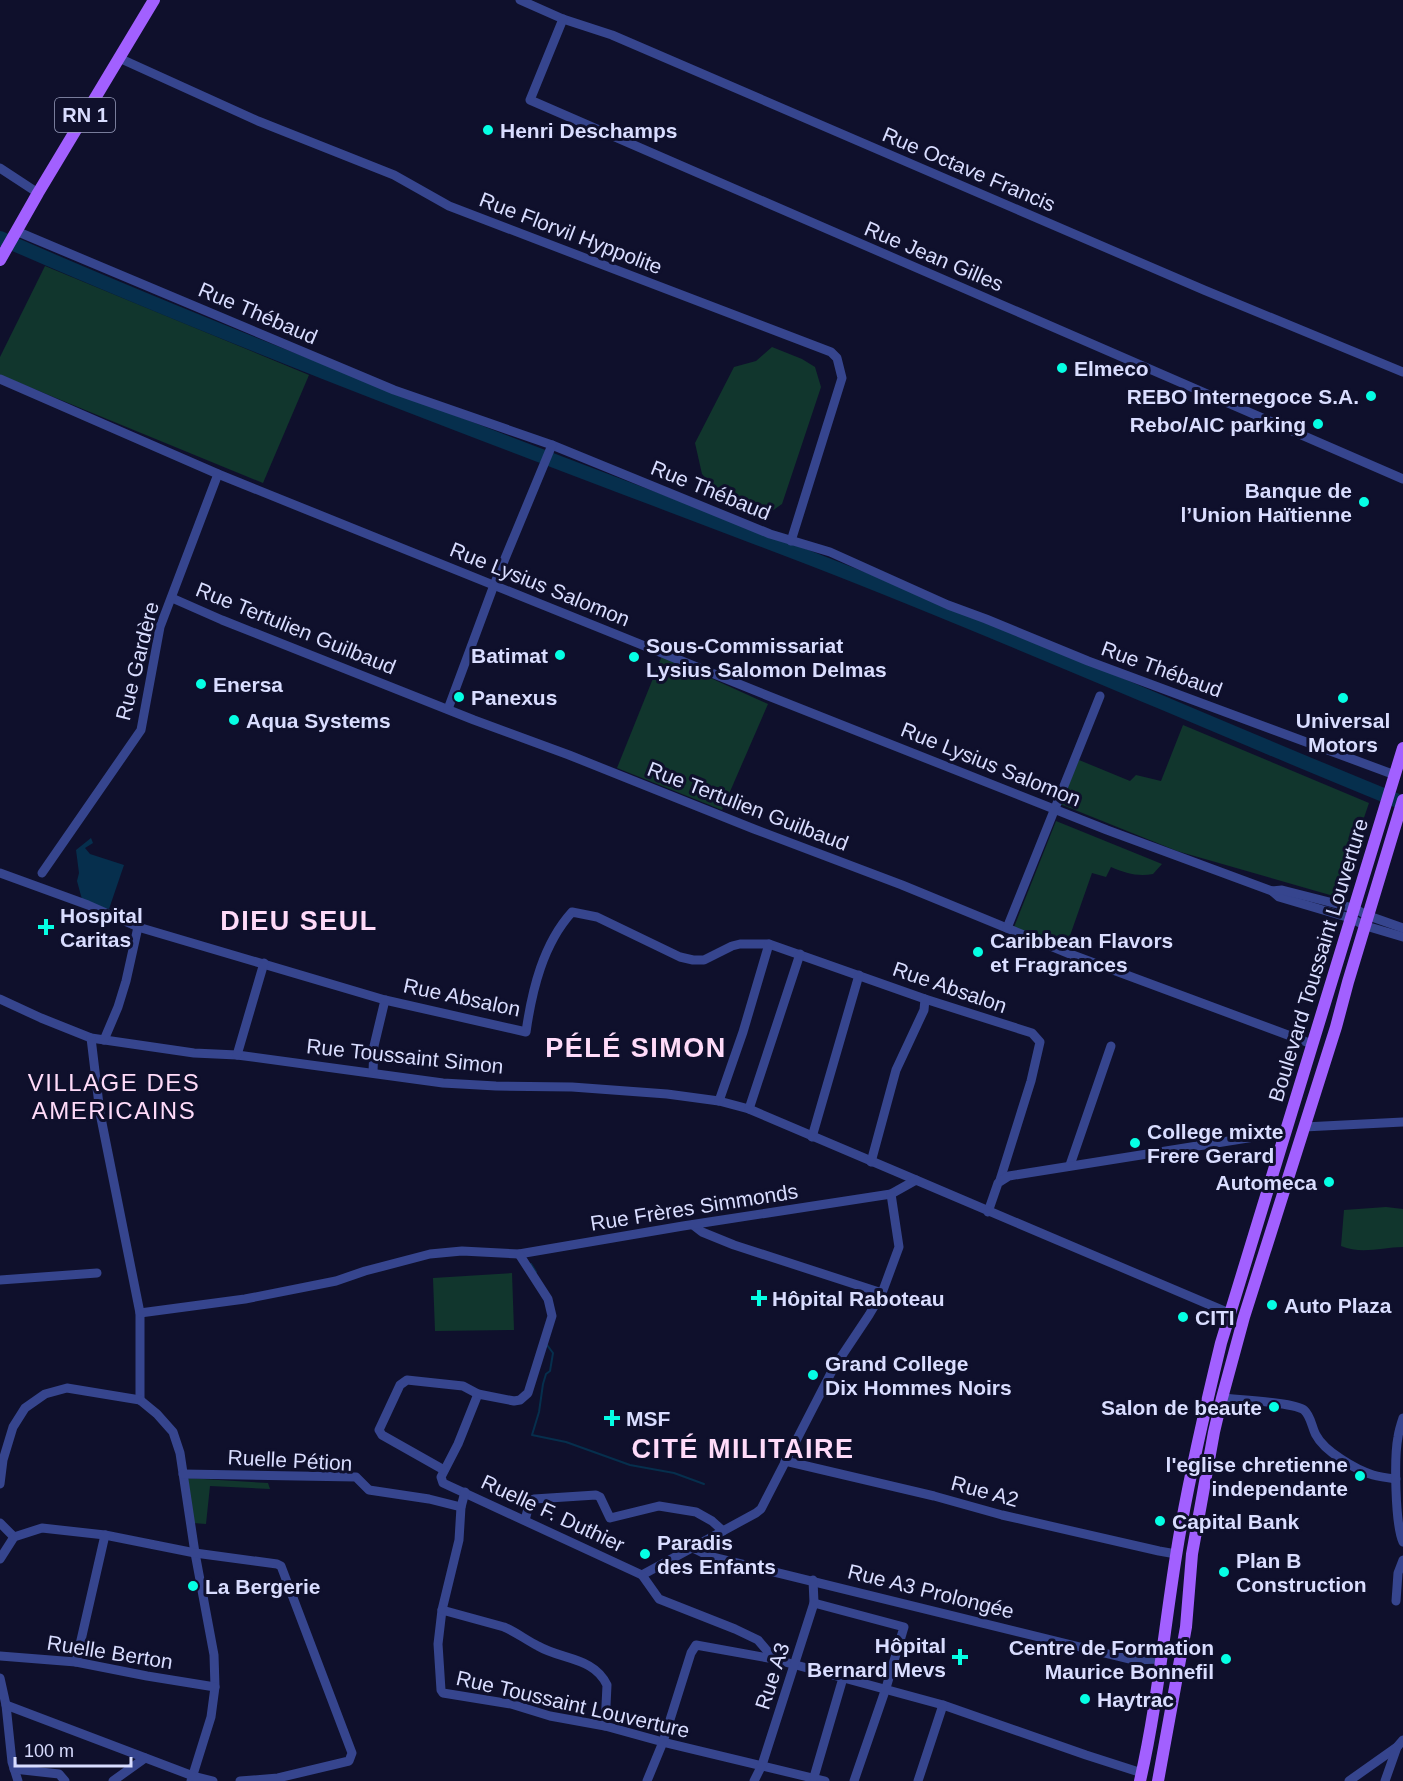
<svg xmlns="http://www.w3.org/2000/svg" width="1403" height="1781" font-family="Helvetica,sans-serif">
  <rect width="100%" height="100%" fill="#0f102c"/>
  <!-- green -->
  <g fill="#11362d">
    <polygon points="45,266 309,375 263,483 0,375 0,357"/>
    <polygon points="772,347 802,359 815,367 821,387 782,504 772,511 737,504 716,490 702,474 695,443 734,367 756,361"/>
    <polygon points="662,656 768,704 722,810 617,768"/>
    <polygon points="1183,725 1369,803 1337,897 1177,851 1060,804 1079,760 1130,781 1136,775 1161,781"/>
    <path d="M1056,821l106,43 -9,10c-15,3 -28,-1 -42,-7l-5,10 -14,-4 -26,74 -52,-20z"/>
    <path d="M1386,1207l17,2v38c-21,0 -41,8 -62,-1l3,-36z"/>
    <polygon points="512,1273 514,1330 435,1331 433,1278"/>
    <polygon points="186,1478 268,1483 270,1489 210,1486 206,1524 193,1523"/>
  </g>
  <!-- water -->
  <polygon fill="#062f4d" points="91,838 93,843 85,848 90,854 124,865 109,909 83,903 77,881 79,873 76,850"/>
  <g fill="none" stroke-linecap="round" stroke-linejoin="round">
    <!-- stream -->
    <g stroke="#062f4d" stroke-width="2">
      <polyline points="531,1264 536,1272"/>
      <polyline points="547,1345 553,1353 550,1371 546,1374 543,1384 539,1412 532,1435 566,1442 630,1465 674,1473 704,1484"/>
    </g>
    <!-- river -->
    <path stroke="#062f4d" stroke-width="14" d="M0,238c269,118 546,219 820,324 196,76 388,162 583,241"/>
    <!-- minor -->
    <g stroke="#36458e" stroke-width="9">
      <polyline points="520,0 563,19 612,35 1204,290 1403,372"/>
      <polyline points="563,19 530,100 1403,479"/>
      <polyline points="119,58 258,121 394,175 449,206 831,352 837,358 842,378 791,541"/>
      <polyline points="0,168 38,193"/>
      <polyline points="16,231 394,390 552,445 770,534 830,552 948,605 986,619 1088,661 1395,775"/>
      <polyline points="0,379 218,474 766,695 1107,830 1272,891 1279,897 1350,918 1366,926 1403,937"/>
      <polyline points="172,598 222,620 474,720 569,755 754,829 902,885 1070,954 1312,1044"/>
      <polyline points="448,709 494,585 552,445"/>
      <path d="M0,873l88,32 50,22 247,73 141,32c6,-42 17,-88 46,-120l25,5 83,40 13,3h11l28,-14 8,-2h29l156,55 107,34 8,9 -9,39 -31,99"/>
      <polyline points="42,873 141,730 160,627 218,474"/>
      <polyline points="1272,891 1282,890 1353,908 1369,916 1403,928"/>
      <polyline points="1007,928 1100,696"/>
      <polyline points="0,999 41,1018 91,1038 194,1053 237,1055 443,1083 496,1086 572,1087 667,1094 719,1101 749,1109 916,1180"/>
      <polyline points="91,1038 100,1113 140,1313 140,1400"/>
      <polyline points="104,1040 118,1007 126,981 138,927"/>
      <polyline points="237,1055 264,963"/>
      <polyline points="373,1072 374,1046 385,1000"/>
      <polyline points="719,1101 743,1032 769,944"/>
      <polyline points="749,1109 800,954"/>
      <polyline points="1304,1127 1403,1122"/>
      <polyline points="812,1137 859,975"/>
      <polyline points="871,1162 896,1070 924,1010 925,999"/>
      <polyline points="1070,1165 1111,1046"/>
      <polyline points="988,1212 998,1183 1009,1176 1285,1132"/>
      <polyline points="693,1225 702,1232 734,1245 882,1293"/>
      <polyline points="0,1280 97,1273"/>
      <polyline points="140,1313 245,1299 336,1281 365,1271 430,1254 462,1251 519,1254 683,1226 891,1194 916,1180 1229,1313"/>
      <polyline points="478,1394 458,1444 441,1477 443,1483 642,1575 756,1513 761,1509 833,1369 869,1315 882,1293 899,1247 891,1194"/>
      <path d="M1222,1398c16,2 72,4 82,12 7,6 8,18 12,25 8,16 40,35 57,40 7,2 15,3 23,4"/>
      <polyline points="140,1400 157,1414 173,1432 180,1453 195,1553 214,1655 215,1687 211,1717 191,1781"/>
      <path d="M1403,1418c-2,6 -4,12 -5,19 -4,20 -3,87 5,105"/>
      <polyline points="785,1461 934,1496 1002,1515 1159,1551 1176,1554"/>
      <polyline points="444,1470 382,1435 379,1430 400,1385 407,1380 463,1386 478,1394 514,1401 520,1400 528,1393 552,1316 548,1299 519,1254"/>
      <polyline points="183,1474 356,1477 369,1490 429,1499 461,1507"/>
      <polyline points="0,1484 3,1460 13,1427 25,1408 45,1394 67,1388 140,1400"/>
      <polyline points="465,1492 461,1507 459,1540 442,1610 438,1644 441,1690 443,1693 511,1704 550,1716 605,1726 663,1742 825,1781"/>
      <polyline points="525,1520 529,1505 534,1499 596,1495 600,1497 610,1518 659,1506 696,1512 712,1521 723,1531"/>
      <polyline points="0,1523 14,1537"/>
      <polyline points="693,1548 709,1556 1133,1660 1161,1659"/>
      <polyline points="0,1559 14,1537 42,1528 105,1535 195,1553 277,1564 281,1566 352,1753 349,1761 278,1778 240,1781"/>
      <polyline points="642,1575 659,1599 735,1629 758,1640 774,1659 943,1705 1086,1755 1142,1773"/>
      <polyline points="1396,1601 1398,1573 1403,1560"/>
      <polyline points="814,1603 904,1627 886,1688 854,1781"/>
      <path d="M442,1610l62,17c12,5 22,13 34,19 24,14 56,11 69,39l-2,41"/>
      <polyline points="0,1656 76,1662 147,1676 215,1687"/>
      <polyline points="76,1662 105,1535"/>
      <polyline points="0,1678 6,1705 12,1762 18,1781"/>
      <polyline points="6,1705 193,1776 213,1781"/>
      <polyline points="14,1769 59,1774 65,1781"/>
      <polyline points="814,1777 843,1678"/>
      <polyline points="113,1781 145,1758"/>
      <polyline points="647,1781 663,1742 691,1653 696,1645 774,1659"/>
      <polyline points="754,1781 762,1765 814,1603 813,1580"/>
      <polyline points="918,1781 943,1705"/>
      <polyline points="1349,1781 1397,1747 1403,1740"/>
      <polyline points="1385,1781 1397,1747"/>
    </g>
    <!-- major -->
    <g stroke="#a260ff" stroke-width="12">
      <polyline points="0,260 38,193 154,0"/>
      <path d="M1140,1781c17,-74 24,-150 36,-225 11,-71 28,-143 45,-213l182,-595"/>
      <polyline points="1158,1781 1186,1627 1192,1554 1214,1432 1222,1398 1244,1317 1336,1027 1348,982 1403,800"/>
    </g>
  </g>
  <!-- markers -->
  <g fill="#05ffe4" stroke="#0f102c" stroke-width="2">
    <circle cx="488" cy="130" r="6"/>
    <circle cx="1062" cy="368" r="6"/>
    <circle cx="1371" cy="396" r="6"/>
    <circle cx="1318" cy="424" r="6"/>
    <circle cx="1364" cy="502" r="6"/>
    <circle cx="560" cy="655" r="6"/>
    <circle cx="634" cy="657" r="6"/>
    <circle cx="201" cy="684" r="6"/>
    <circle cx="459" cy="697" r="6"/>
    <circle cx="1343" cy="698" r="6"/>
    <circle cx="234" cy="720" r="6"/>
    <path d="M43 918h6v6h6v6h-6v6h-6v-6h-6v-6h6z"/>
    <circle cx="978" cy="952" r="6"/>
    <circle cx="1135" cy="1143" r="6"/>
    <circle cx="1329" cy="1182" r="6"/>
    <path d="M756 1289h6v6h6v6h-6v6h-6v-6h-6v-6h6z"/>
    <circle cx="1272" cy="1305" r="6"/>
    <circle cx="1183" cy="1317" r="6"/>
    <circle cx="813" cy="1375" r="6"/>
    <circle cx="1274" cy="1407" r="6"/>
    <path d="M609 1409h6v6h6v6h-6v6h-6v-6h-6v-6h6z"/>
    <circle cx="1360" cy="1476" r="6"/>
    <circle cx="1160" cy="1521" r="6"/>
    <circle cx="645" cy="1554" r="6"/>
    <circle cx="1224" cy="1572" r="6"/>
    <circle cx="193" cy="1586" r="6"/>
    <path d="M957 1648h6v6h6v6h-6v6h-6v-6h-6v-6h6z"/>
    <circle cx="1226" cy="1659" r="6"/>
    <circle cx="1085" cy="1699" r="6"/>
  </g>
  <g text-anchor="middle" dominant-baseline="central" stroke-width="6" stroke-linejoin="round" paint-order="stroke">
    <!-- shield labels -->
    <rect fill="#0f102c" stroke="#9ca0c0" stroke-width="1.5" x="55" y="98" width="60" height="34" rx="4.5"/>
    <g font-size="20" font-weight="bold" fill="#d9ddff">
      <text x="85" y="115">RN 1</text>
    </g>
    <!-- poi labels -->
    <g font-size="21" font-weight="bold" fill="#d9ddff" stroke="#0f102c" text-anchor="start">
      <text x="500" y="130">Henri Deschamps</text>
      <text x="1074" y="368">Elmeco</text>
      <text x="1359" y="396" text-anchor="end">REBO Internegoce S.A.</text>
      <text x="1306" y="424" text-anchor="end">Rebo/AIC parking</text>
      <text x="1352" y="490" text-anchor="end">Banque de<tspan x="1352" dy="24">l’Union Haïtienne</tspan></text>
      <text x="646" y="645">Sous-Commissariat<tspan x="646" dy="24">Lysius Salomon Delmas</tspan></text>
      <text x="548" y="655" text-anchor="end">Batimat</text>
      <text x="213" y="684">Enersa</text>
      <text x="471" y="697">Panexus</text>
      <text x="246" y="720">Aqua Systems</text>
      <text x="1343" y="720" text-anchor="middle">Universal<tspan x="1343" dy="24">Motors</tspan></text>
      <text x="60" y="915">Hospital<tspan x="60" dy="24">Caritas</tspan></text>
      <text x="990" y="940">Caribbean Flavors<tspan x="990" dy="24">et Fragrances</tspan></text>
      <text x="1147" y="1131">College mixte<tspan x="1147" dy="24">Frere Gerard</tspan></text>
      <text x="1317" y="1182" text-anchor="end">Automeca</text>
      <text x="772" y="1298">Hôpital Raboteau</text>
      <text x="1284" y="1305">Auto Plaza</text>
      <text x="1195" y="1317">CITI</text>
      <text x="825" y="1363">Grand College<tspan x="825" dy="24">Dix Hommes Noirs</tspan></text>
      <text x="1262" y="1407" text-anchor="end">Salon de beaute</text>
      <text x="626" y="1418">MSF</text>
      <text x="1348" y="1464" text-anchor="end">l'eglise chretienne<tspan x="1348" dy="24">independante</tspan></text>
      <text x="1172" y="1521">Capital Bank</text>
      <text x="657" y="1542">Paradis<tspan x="657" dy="24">des Enfants</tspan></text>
      <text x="1236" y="1560">Plan B<tspan x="1236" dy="24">Construction</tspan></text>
      <text x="205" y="1586">La Bergerie</text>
      <text x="946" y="1645" text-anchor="end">Hôpital<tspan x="946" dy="24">Bernard Mevs</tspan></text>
      <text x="1214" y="1647" text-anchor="end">Centre de Formation<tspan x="1214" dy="24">Maurice Bonnefil</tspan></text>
      <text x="1097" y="1699">Haytrac</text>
    </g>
    <!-- street labels -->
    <g font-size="21" fill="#d9ddff" stroke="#0f102c">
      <text transform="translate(969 169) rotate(23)">Rue Octave Francis</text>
      <text transform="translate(571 233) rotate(21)">Rue Florvil Hyppolite</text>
      <text transform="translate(934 256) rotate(23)">Rue Jean Gilles</text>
      <text transform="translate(258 313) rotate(23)">Rue Thébaud</text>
      <text transform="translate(711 490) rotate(22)">Rue Thébaud</text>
      <text transform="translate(540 584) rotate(22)">Rue Lysius Salomon</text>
      <text transform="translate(296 628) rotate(22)">Rue Tertulien Guilbaud</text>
      <text transform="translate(137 661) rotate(-76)">Rue Gardère</text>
      <text transform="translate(1162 669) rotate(20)">Rue Thébaud</text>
      <text transform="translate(991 764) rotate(22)">Rue Lysius Salomon</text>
      <text transform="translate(748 806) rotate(21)">Rue Tertulien Guilbaud</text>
      <text transform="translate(1318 960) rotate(-73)">Boulevard Toussaint Louverture</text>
      <text transform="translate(950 987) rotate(19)">Rue Absalon</text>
      <text transform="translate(462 997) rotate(12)">Rue Absalon</text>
      <text transform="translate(405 1056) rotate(6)">Rue Toussaint Simon</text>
      <text transform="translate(694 1207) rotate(-9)">Rue Frères Simmonds</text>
      <text transform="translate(290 1460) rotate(3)">Ruelle Pétion</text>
      <text transform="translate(985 1491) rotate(15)">Rue A2</text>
      <text transform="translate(553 1513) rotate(25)">Ruelle F. Duthier</text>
      <text transform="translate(931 1591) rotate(14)">Rue A3 Prolongée</text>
      <text transform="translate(110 1652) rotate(9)">Ruelle Berton</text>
      <text transform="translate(772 1676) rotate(-72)">Rue A3</text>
      <text transform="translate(573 1704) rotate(13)">Rue Toussaint Louverture</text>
    </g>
    <!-- quarter labels -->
    <g font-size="24" letter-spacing="1.5" fill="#ffdbf9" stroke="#0f102c">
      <text x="114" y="1082">VILLAGE DES<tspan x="114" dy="28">AMERICAINS</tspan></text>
    </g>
    <!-- district labels -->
    <g font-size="27" font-weight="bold" letter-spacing="1.5" fill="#ffdbf9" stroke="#0f102c">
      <text x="299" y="921">DIEU SEUL</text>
      <text x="636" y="1048">PÉLÉ SIMON</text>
      <text x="743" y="1449">CITÉ MILITAIRE</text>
    </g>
  </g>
  <!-- scale -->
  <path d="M15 1757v9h116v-9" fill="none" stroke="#d9ddff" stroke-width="3"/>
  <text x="24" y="1757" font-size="18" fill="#d9ddff" stroke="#0f102c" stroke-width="4.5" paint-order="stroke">100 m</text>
</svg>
